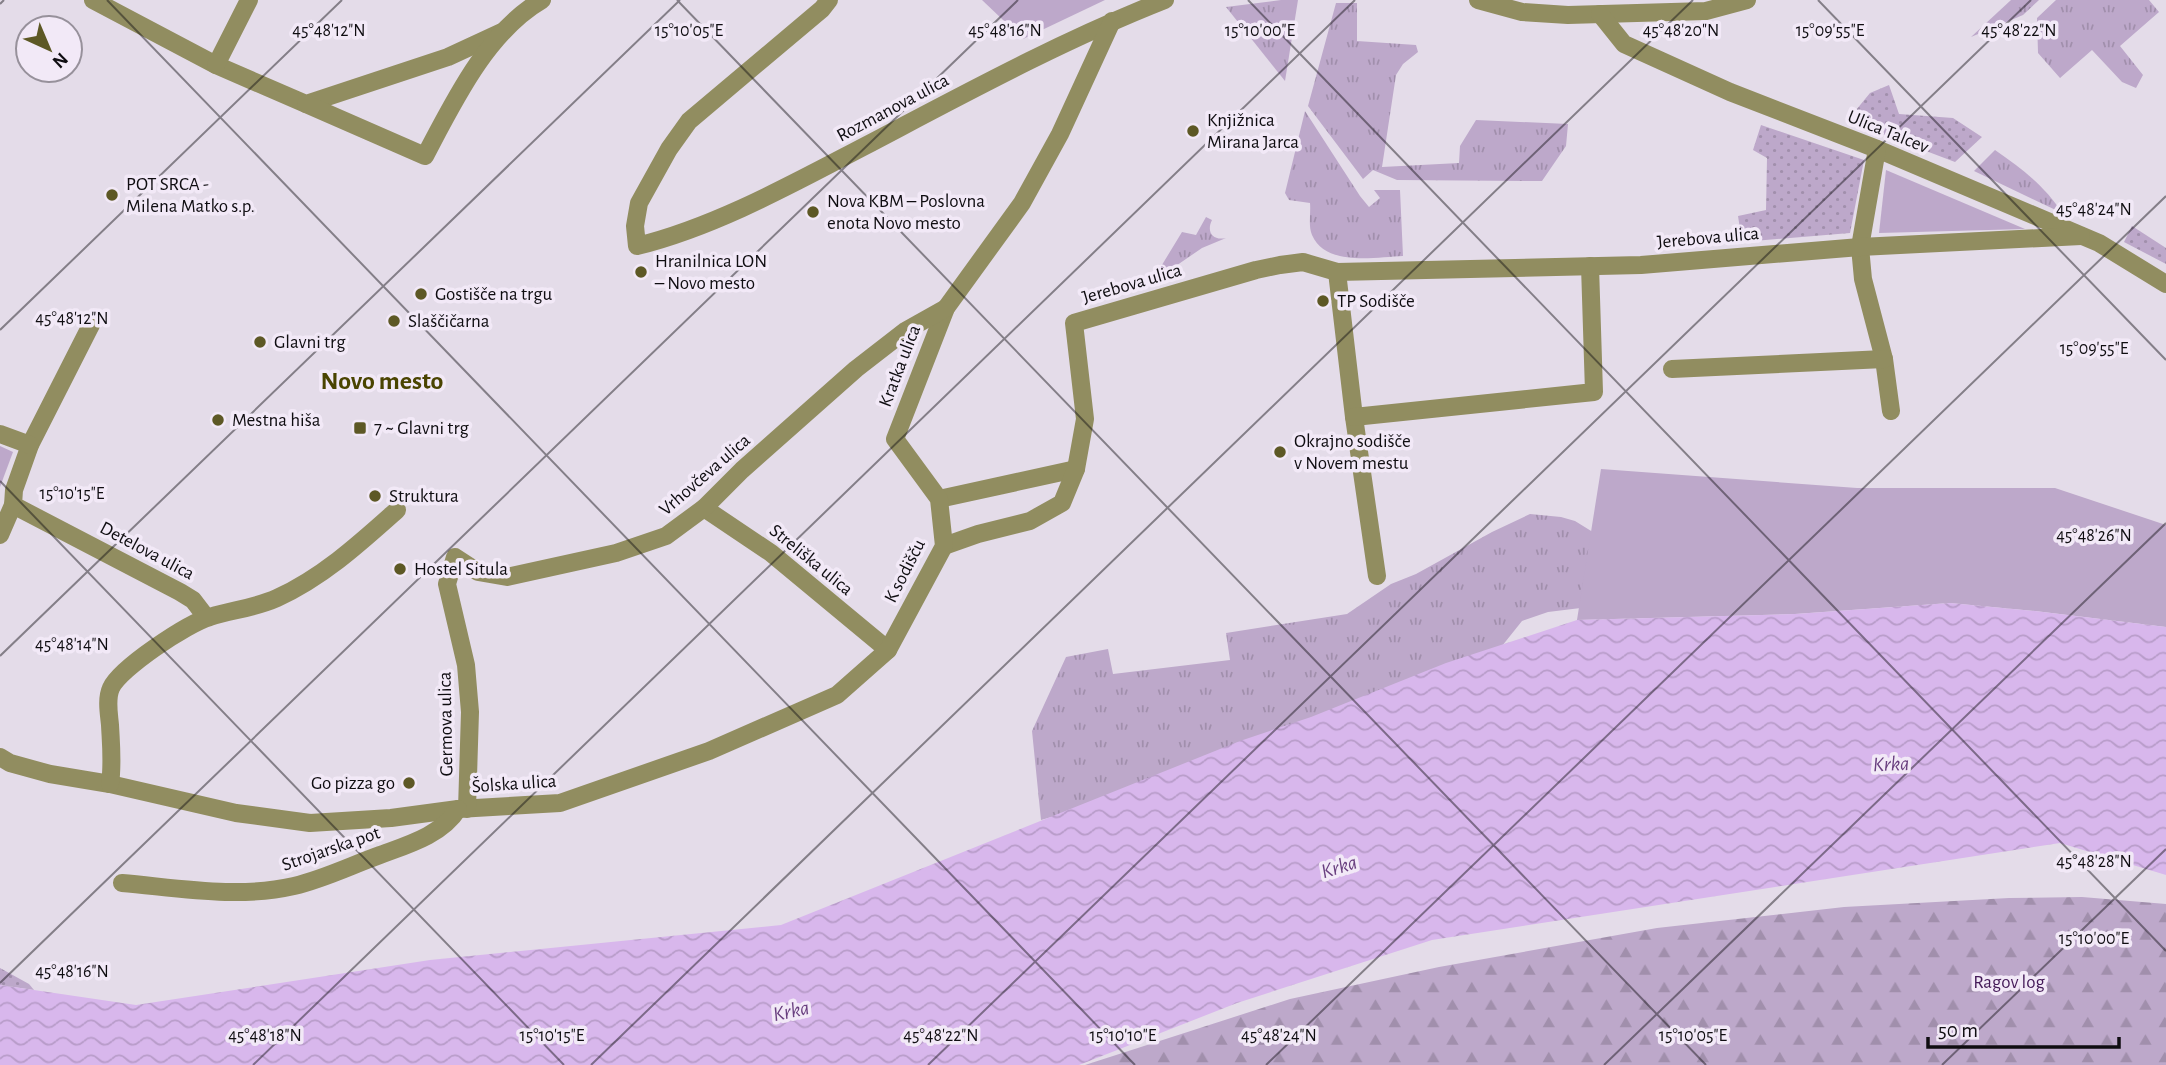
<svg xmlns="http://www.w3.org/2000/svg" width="2166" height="1065" font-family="'Alegreya Sans',sans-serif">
  <defs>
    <pattern id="grass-tufts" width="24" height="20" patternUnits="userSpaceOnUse" patternTransform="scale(1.75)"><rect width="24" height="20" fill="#bda8ca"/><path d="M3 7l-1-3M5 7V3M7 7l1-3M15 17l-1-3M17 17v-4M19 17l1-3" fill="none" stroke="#a18fac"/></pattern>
    <pattern id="forest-firs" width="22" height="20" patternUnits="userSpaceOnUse" patternTransform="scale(1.75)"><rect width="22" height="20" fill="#bda8ca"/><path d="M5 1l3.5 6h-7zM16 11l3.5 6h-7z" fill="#a18fac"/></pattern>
    <pattern id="garden-dots" width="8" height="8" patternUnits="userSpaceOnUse" patternTransform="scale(1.75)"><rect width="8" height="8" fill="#bda8ca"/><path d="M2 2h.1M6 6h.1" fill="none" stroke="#a18fac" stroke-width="1.8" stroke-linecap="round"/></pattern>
    <pattern id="water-waves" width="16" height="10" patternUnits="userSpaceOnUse" patternTransform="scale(1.75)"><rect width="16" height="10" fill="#d8b7ec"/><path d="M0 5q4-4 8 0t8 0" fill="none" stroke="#b89cc9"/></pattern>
  </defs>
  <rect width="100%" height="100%" fill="#e4dce9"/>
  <!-- grass -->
  <g fill="url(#grass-tufts)">
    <polygon points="1281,0 1298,0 1285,81 1226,7"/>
    <polygon points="2011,0 2039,0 2023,15 1971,37"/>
    <polygon points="2056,0 2149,0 2159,12 2120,46 2143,75 2136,88 2122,82 2092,50 2060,78 2038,53 2037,18"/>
    <polygon points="1336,3 1357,3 1357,41 1416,45 1418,52 1403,64 1396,75 1382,167 1459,163 1460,146 1476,120 1568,124 1566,146 1542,181 1397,180 1373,170 1363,179 1308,106"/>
    <path d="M1305,111l55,85 9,11 11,-9 -6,-8h26l3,66c-28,1 -77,11 -91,-21 -4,-9 -1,-22 -2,-32l-21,-3 -4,-7z"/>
    <path d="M1995,150c26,18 50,36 67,63l-88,-42z"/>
    <path d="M1206,217l6,3c-6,12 1,21 14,18l-24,10 -35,24 -13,6 28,-46 14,3z"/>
    <polygon points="1530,514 1561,517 1575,521 1630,555 1597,606 1548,612 1522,621 1498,651 1090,806 1041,820 1032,731 1066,657 1108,649 1113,674 1230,660 1226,633 1347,614 1391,584 1416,574 1492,532"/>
  </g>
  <!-- forest -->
  <polygon fill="url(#forest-firs)" points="2082,897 2166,904 2166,1065 1085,1065 1290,999 1439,967 1657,928 1844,907 2009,898"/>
  <!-- park -->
  <g fill="#bda8ca">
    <polygon points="982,0 1105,0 1023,39"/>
    <polygon points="1886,170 2025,229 1879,233"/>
    <polygon points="0,446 13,452 0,487"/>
    <polygon points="1601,469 1857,488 2055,488 2166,525 2166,627 2035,611 1950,603 1795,614 1577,620"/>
  </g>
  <!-- garden -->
  <g fill="url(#garden-dots)">
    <polygon points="1889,85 1899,114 1953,118 1982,137 1955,162 1847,121 1870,93"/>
    <polygon points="1761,125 1864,160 1850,233 1742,242 1738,216 1766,210 1767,158 1753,150"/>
    <polygon points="2132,226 2166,248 2166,264 2124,242"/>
    <polygon points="0,968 29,984 34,990 0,985"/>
  </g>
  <!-- water -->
  <polygon fill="url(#water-waves)" points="1950,603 2035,611 2166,627 2166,875 2060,843 1432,940 1237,1003 1079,1065 0,1065 0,985 136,1005 430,960 781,925 1240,741 1311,717 1446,663 1577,620 1795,614"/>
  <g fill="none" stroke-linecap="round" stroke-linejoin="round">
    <!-- minor -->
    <g stroke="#918d60" stroke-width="18">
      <polyline points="93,0 216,65 306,104 448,57 502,32"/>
      <path d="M829,0l-7,9 -133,112 -20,28 -30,54 -4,23 2,20c78,-19 157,-63 228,-100 99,-52 196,-105 300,-146"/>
      <polyline points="1478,0 1522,12 1568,15 1706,11 1747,0"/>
      <polyline points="1600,14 1624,44 1730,92 1877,149 2099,243 2166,284"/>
      <polyline points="216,65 249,0"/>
      <path d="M306,104l119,52c29,-55 62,-124 117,-156"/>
      <polyline points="1877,149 1860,247 1863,279 1884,359 1891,411"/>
      <polyline points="1337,272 1354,417 1377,576"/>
      <polyline points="91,325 30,445 14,490 13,505 180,592 193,600 206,617"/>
      <polyline points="1672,369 1884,359"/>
      <polyline points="1354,417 1594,392 1590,266"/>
      <polyline points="0,434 30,445"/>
      <polyline points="939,499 1076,469"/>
      <polyline points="704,508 771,553 888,650"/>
      <polyline points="0,535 13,505"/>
      <polyline points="944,546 978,534 1030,521 1062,503 1076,469 1085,419 1074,323 1256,270 1280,265 1303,262 1337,272 1641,265 1860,247 2081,236"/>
      <polyline points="0,757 10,763 50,774 110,784 236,813 310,823 391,818 458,809 560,803 709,751 837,695 888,650 944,546 939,499 895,439 946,308 1022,203 1060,134 1112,21"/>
      <path d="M110,784c3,-20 1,-39 0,-59 -1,-11 -4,-26 1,-37 9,-20 77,-65 99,-71 22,-7 45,-9 67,-19 46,-21 83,-55 120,-88"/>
      <polyline points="467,809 470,712 466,665 447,584 455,557 478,572 507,577 616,553 666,536 704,508 742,470 856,369 905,331 946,308"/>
      <path d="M122,883c57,5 116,16 172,3 30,-7 58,-21 86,-31 27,-10 62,-20 78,-46"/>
    </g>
  </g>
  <!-- ticks -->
  <path fill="none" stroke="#0f0d11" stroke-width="2" stroke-opacity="0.45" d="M107,0l1028,1065M677,0l1029,1065M1248,0l918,951M1818,0l348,360M0,4l4,-4M0,330l342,-330M0,481l564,584M0,656l680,-656M0,983l1018,-983M253,1065l1102,-1065M591,1065l1102,-1065M928,1065l1103,-1065M1266,1065l900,-869M1604,1065l562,-542M1942,1065l224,-216"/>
  <!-- markers -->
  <g fill="#5d5825" stroke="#f2e9f7" stroke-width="2.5">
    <circle cx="1193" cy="131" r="7"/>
    <circle cx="112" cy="195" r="7"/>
    <circle cx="813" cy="212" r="7"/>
    <circle cx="641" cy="272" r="7"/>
    <circle cx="421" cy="294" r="7"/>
    <circle cx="1323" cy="301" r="7"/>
    <circle cx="394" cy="321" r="7"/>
    <circle cx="260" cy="342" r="7"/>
    <circle cx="218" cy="420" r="7"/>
    <rect x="353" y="421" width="14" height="14" rx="3.5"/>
    <circle cx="1280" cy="452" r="7"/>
    <circle cx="375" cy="496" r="7"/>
    <circle cx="400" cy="569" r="7"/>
    <circle cx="409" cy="783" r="7"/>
  </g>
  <g text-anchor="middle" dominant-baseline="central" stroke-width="7" stroke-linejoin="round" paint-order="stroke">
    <!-- street labels -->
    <g font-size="19" fill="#0f0d11" stroke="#f2e9f7">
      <text transform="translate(893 108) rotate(-28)">Rozmanova ulica</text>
      <text transform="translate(1888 132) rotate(22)">Ulica Talcev</text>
      <text transform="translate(1708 238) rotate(-5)">Jerebova ulica</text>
      <text transform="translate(1132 284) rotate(-16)">Jerebova ulica</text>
      <text transform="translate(900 366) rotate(-69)">Kratka ulica</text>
      <text transform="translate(705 475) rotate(-41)">Vrhovčeva ulica</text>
      <text transform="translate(147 551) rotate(28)">Detelova ulica</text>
      <text transform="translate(811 560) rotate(39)">Streliška ulica</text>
      <text transform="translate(905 571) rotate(-63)">K sodišču</text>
      <text transform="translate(446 724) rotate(-91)">Germova ulica</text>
      <text transform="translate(514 784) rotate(-4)">Šolska ulica</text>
      <text transform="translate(331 849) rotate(-19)">Strojarska pot</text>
    </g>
    <!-- poi labels -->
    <g font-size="19" fill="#0f0d11" stroke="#f2e9f7" text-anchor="start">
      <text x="1207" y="120">Knjižnica<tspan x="1207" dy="22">Mirana Jarca</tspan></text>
      <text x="126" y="184">POT SRCA -<tspan x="126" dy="22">Milena Matko s.p.</tspan></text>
      <text x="827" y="201">Nova KBM – Poslovna<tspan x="827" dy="22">enota Novo mesto</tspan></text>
      <text x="655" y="261">Hranilnica LON<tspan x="655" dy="22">– Novo mesto</tspan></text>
      <text x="435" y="294">Gostišče na trgu</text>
      <text x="1337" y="301">TP Sodišče</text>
      <text x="408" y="321">Slaščičarna</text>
      <text x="274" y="342">Glavni trg</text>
      <text x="232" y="420">Mestna hiša</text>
      <text x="374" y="428">7 ~ Glavni trg</text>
      <text x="1294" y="441">Okrajno sodišče<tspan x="1294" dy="22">v Novem mestu</tspan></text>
      <text x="389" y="496">Struktura</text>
      <text x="414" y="569">Hostel Situla</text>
      <text x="395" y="783" text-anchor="end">Go pizza go</text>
    </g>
    <!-- park labels -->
    <g font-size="19" fill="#441a58" stroke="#f2e9f7">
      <text x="2009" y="982">Ragov log</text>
    </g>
    <!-- water labels -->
    <g font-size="21" font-style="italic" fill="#693f7f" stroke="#f2e9f7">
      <text transform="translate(1891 764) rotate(-2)">Krka</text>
      <text transform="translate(1339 867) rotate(-17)">Krka</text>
      <text transform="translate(791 1011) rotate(-12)">Krka</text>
    </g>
    <!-- district labels -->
    <g font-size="26" font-weight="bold" fill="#4a4401" stroke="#f2e9f7">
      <text x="382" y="381">Novo mesto</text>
    </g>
  </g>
  <g font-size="18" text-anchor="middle" fill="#0f0d11" stroke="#f2e9f7" stroke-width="7" stroke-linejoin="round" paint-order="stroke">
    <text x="329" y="36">45°48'12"N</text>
    <text x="1005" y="36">45°48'16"N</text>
    <text x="1681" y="36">45°48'20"N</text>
    <text x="2019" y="36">45°48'22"N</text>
    <text x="689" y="36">15°10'05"E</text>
    <text x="1260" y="36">15°10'00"E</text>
    <text x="1830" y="36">15°09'55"E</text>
    <text x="2094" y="215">45°48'24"N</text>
    <text x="72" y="324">45°48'12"N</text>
    <text x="2094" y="354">15°09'55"E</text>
    <text x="72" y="499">15°10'15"E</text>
    <text x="2094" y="541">45°48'26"N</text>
    <text x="72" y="650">45°48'14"N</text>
    <text x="2094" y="867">45°48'28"N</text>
    <text x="2094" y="944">15°10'00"E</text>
    <text x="72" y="977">45°48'16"N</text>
    <text x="552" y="1041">15°10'15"E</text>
    <text x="1123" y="1041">15°10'10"E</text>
    <text x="1693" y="1041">15°10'05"E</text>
    <text x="265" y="1041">45°48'18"N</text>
    <text x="941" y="1041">45°48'22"N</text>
    <text x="1279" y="1041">45°48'24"N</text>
  </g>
  <!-- north arrow -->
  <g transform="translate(49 49) rotate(136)"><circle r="33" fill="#f2e9f7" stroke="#97919b" stroke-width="2"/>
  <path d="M0-5L12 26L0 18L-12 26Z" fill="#5d5825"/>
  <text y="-10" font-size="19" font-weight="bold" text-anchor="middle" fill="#0f0d11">N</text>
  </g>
  <!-- scale -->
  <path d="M1928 1037v10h191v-10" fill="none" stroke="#0f0d11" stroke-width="3.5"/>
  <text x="1938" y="1037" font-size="21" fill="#0f0d11" stroke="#f2e9f7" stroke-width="5" paint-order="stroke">50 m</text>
</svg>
